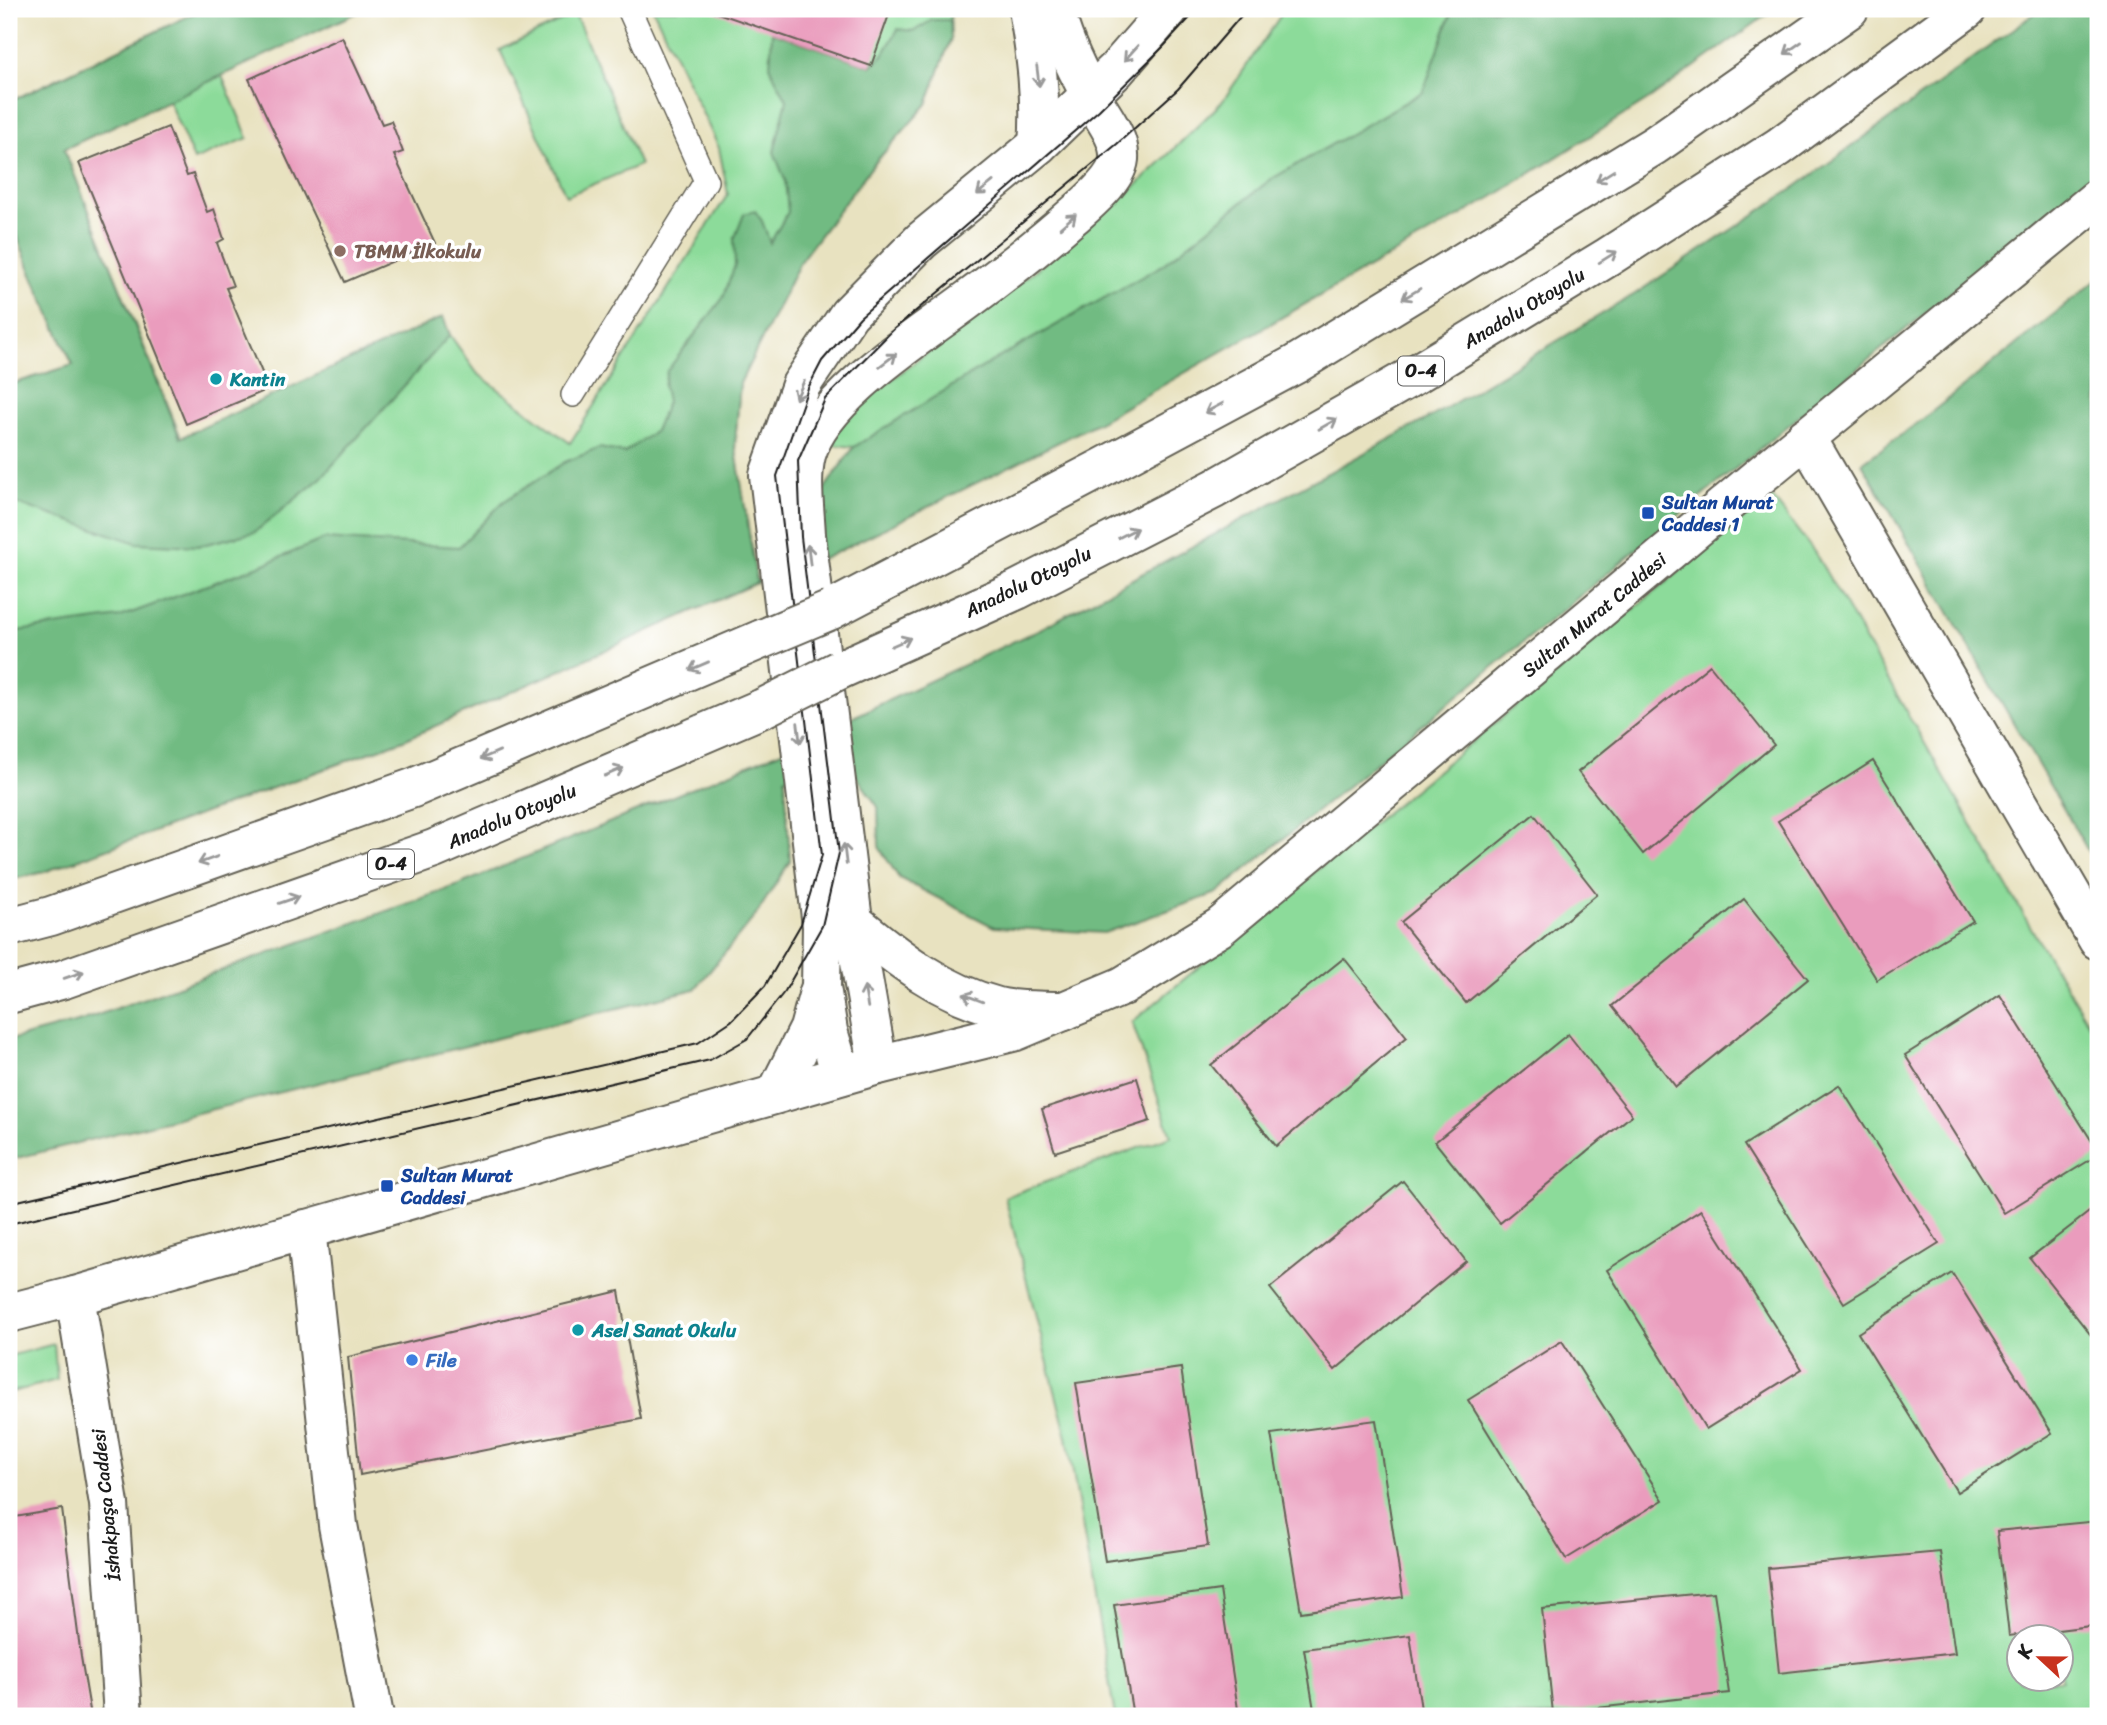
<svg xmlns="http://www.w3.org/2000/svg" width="2107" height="1725" font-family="Sriracha,sans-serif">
  <rect width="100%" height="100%" fill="#fff"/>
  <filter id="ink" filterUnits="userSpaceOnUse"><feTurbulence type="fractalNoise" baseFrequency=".0143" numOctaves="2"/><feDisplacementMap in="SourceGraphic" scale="14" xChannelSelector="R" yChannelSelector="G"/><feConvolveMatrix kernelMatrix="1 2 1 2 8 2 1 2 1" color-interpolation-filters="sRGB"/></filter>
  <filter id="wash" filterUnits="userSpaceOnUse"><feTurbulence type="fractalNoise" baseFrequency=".00686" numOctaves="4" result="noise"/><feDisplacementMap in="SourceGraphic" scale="28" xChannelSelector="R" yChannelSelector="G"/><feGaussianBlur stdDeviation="1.57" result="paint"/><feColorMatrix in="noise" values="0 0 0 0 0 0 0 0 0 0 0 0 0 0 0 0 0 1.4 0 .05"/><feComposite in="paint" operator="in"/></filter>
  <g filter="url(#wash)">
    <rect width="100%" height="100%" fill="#e8e2c0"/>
    <!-- green -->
    <g fill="#8cdb9a" stroke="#547c5b" stroke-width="2" fill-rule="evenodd">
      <polygon points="203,9 222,76 248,138 194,160 168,100 64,149 181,438 443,317 450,335 477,373 570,443 728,194 719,148 653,9 950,9 951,38 927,104 873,165 801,260 740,383 735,444 756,583 406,739 44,872 9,880 9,385 73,365 31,272 9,214 9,102"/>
      <polygon points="1285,9 1453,9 1423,92 1270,180 1161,266 991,362 854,447 824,444 840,419 1032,273 1138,184 1222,102"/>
      <polygon points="575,14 640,165 566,196 500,50"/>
      <path d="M1771,496l44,57 222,385 61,101v677h-983l-48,-279 -62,-240 166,-61 -39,-114zM2020,1638h42v42h-42z"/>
      <polygon points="54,1344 57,1380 9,1393 9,1356"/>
    </g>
    <!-- forest -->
    <g fill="#71bb82" stroke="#466c4f" stroke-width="2">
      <polygon points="203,9 365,9 64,149 180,438 443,317 450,335 321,478 255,532 198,546 137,543 9,501 9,385 73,365 31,272 9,214 9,102"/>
      <polygon points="1453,9 1775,9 1651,98 1493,197 1095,424 827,557 756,583 406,739 44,872 9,880 9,632 120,617 262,565 324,539 459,547 503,502 565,462 600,448 624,453 655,431 667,402 664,386 667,371 723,298 735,265 734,240 744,214 755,211 762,221 770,243 788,212 785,180 774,152 787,100 770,68 772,32 871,66 883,55 898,29 914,31 932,20 950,20 951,38 927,104 873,165 801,260 740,383 735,444 757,583 854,447 991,362 1161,266 1270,180 1423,92"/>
      <polygon points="2041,9 2098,9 2098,172 1217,893 1104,933 994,927 899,878 879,847 878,807 840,753 785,778 790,861 756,915 695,989 9,1160 9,1040 81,1021 456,886 777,753 1042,628 1431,417 1635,294 1797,186"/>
      <polygon points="2098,279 2098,868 1862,463 1923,419"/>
    </g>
    <g id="blocks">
      <!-- building -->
      <g fill="#ea9cbd">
        <polygon points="706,9 891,9 871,66"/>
        <polygon points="342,37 382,124 391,121 403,152 394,155 435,243 345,282 249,79"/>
        <polygon points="168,127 187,176 193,174 207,212 214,209 224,239 217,243 233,286 226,288 269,389 186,424 79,163"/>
        <polygon points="1710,665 1774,745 1643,854 1578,772"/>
        <polygon points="1873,761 1973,921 1877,980 1778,821"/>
        <polygon points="1534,814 1597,894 1466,1003 1401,922"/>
        <polygon points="1744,899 1808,979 1676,1087 1612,1006"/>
        <polygon points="1344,958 1407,1037 1276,1146 1211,1065"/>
        <polygon points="2000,995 2098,1151 2098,1155 2004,1213 1905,1055"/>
        <polygon points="1568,1034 1632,1115 1500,1223 1435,1142"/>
        <polygon points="1137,1078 1150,1121 1055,1152 1042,1109"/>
        <polygon points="1839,1085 1939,1244 1844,1303 1744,1145"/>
        <polygon points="1403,1181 1466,1261 1335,1370 1270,1288"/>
        <polygon points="2098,1205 2098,1344 2030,1258"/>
        <polygon points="1701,1210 1802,1369 1706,1429 1607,1270"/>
        <polygon points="1952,1273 2052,1433 1957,1492 1858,1333"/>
        <polygon points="619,1291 641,1419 360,1475 348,1357"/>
        <polygon points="1562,1341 1663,1500 1566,1559 1468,1400"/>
        <polygon points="1181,1368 1208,1546 1105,1561 1076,1383"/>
        <polygon points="1376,1420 1403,1597 1301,1612 1271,1434"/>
        <polygon points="62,1509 81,1657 91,1716 9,1716 9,1518"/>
        <polygon points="2098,1521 2098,1625 2009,1636 1997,1531"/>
        <polygon points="1940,1552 1955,1653 1779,1673 1768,1568"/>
        <polygon points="1220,1590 1239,1716 1133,1716 1114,1605"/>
        <polygon points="1714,1592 1729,1693 1553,1713 1542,1609"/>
        <polygon points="1410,1635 1422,1716 1315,1716 1304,1649"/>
      </g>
    </g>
  </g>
  <g filter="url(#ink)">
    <use href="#blocks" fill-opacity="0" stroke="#636155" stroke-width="2"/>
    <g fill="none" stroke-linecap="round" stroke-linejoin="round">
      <!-- lane casing -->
      <g stroke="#636155" stroke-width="26">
        <polyline id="lane" points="573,395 706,181 629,9"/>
      </g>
      <!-- street casing -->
      <g stroke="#636155" stroke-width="42">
        <g id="street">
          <path d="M1028,9c8,46 14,89 10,136"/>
          <path d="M853,921c44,37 89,72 145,86 20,5 45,3 66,4"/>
          <path d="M878,1065l-25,-144 -47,-386c-1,-25 -6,-55 0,-80 16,-58 111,-117 159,-153 37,-27 73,-55 108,-86 14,-12 44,-37 46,-57 2,-23 -21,-47 -30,-67 -14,-26 -28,-54 -34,-83"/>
          <polyline points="841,1075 828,1031 821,987 822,926 769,475 801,385 849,314 921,241 1038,145 1116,70 1169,9"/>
          <polyline points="776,1094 809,1029 819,992"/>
          <polyline points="306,1229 338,1525 374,1716"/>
        </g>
      </g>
      <!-- primary casing -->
      <g stroke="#636155" stroke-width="42">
        <g id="primary">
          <polyline points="1806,437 2098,940"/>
          <polyline points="75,1296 109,1504 123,1716"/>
          <polyline points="9,1313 75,1296 878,1065 1016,1031 1123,986 1220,927 1757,478 2098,198"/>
        </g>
      </g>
      <!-- highway casing -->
      <g stroke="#636155" stroke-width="42">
        <g id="highway">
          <polyline points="831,610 1104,467 1296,364 1655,145 1849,9"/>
          <polyline points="839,670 1017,590 1214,489 1411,377 1608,257 1779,147 1967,9"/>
          <polyline points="9,927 51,916 413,788 762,639"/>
          <polyline points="9,994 64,979 434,849 763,708"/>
        </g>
      </g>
      <!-- lane -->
      <use href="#lane" stroke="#fff" stroke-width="23"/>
      <!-- street -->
      <use href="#street" stroke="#fff" stroke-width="38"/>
      <!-- primary -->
      <use href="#primary" stroke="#fff" stroke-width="38"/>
      <!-- highway -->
      <use href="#highway" stroke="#fff" stroke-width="38"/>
      <!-- tram -->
      <g stroke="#1c1c1c" stroke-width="2">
        <polyline points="9,1203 698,1043 731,1021 765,986 801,924 822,855 777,476 808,388 822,361 860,317 1099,110 1164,46 1198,9"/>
        <polyline points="9,1224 710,1060 747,1039 785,991 822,926 839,853 801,537 798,461 825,399 894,329 1117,144 1178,89 1247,9"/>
      </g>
      <!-- highway-bridge casing -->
      <g stroke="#636155" stroke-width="42" stroke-linecap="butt">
        <g id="highway-bridge">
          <polyline points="762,639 831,610"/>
          <polyline points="763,708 839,670"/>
        </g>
      </g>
      <!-- highway-bridge -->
      <use href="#highway-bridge" stroke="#fff" stroke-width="38"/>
    </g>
    <!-- one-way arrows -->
    <defs><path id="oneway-shaft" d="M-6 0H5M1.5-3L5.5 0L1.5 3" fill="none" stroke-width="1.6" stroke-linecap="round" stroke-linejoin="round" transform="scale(1.75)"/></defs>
    <g stroke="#999">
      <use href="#oneway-shaft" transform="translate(1793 48) rotate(145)"/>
      <use href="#oneway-shaft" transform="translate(1131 53) rotate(132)"/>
      <use href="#oneway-shaft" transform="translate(1038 76) rotate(83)"/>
      <use href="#oneway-shaft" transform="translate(1605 176) rotate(148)"/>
      <use href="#oneway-shaft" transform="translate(985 188) rotate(141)"/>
      <use href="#oneway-shaft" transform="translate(1068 221) rotate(-41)"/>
      <use href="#oneway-shaft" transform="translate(1608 257) rotate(-32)"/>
      <use href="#oneway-shaft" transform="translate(1411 294) rotate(149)"/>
      <use href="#oneway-shaft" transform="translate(888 360) rotate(-37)"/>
      <use href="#oneway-shaft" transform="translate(800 390) rotate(114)"/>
      <use href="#oneway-shaft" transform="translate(1214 408) rotate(152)"/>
      <use href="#oneway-shaft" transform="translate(1328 424) rotate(-30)"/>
      <use href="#oneway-shaft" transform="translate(1128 533) rotate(-27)"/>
      <use href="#oneway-shaft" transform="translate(809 555) rotate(-97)"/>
      <use href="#oneway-shaft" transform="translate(901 642) rotate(-24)"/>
      <use href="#oneway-shaft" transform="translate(699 666) rotate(157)"/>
      <use href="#oneway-shaft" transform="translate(799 733) rotate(83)"/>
      <use href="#oneway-shaft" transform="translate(490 755) rotate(157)"/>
      <use href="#oneway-shaft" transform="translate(614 772) rotate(-23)"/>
      <use href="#oneway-shaft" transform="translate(845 854) rotate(-97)"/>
      <use href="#oneway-shaft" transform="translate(208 860) rotate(160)"/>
      <use href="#oneway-shaft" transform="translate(289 900) rotate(-19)"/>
      <use href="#oneway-shaft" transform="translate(74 975) rotate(-19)"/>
      <use href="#oneway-shaft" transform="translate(866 997) rotate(-100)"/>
      <use href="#oneway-shaft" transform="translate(973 998) rotate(-159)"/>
    </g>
  </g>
  <!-- markers -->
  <circle fill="#8d6e63" stroke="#fff" stroke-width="2.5" cx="340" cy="251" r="7"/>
  <g fill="#0f9aa8" stroke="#fff" stroke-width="2.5">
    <circle cx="216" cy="379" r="7"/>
    <circle cx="578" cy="1330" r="7"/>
  </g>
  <g fill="#1a4fb4" stroke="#fff" stroke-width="2.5">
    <rect x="1641" y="506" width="14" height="14" rx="3.5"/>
    <rect x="380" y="1179" width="14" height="14" rx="3.5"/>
  </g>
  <circle fill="#3f7fe0" stroke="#fff" stroke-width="2.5" cx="412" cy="1360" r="7"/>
  <g text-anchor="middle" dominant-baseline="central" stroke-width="7" stroke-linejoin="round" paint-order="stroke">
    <!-- shield labels -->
    <g fill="#fff" stroke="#606060" stroke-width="2">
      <rect x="1398" y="356.5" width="46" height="29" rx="5"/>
      <rect x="368" y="849.5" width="46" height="29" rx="5"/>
    </g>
    <g font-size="18" font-weight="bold" fill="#1c1c1c">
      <text x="1421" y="371">O-4</text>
      <text x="391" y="864">O-4</text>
    </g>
    <!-- education labels -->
    <g font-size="19" font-weight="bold" fill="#785e54" stroke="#fff" text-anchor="start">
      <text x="354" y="251">TBMM İlkokulu</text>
    </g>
    <!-- street labels -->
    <g font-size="19" fill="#1c1c1c" stroke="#fff">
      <text transform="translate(1524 308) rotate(-31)">Anadolu Otoyolu</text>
      <text transform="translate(1028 582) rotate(-26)">Anadolu Otoyolu</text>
      <text transform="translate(1594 615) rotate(-40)">Sultan Murat Caddesi</text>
      <text transform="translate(512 816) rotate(-23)">Anadolu Otoyolu</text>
      <text transform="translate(106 1505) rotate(-96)">İshakpaşa Caddesi</text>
    </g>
    <!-- culture labels -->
    <g font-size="19" font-weight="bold" fill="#0d838f" stroke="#fff" text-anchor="start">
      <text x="230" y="379">Kantin</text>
      <text x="592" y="1330">Asel Sanat Okulu</text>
    </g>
    <!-- transit labels -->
    <g font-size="19" font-weight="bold" fill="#164399" stroke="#fff" text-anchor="start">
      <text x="1662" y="502">Sultan Murat<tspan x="1662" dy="22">Caddesi 1</tspan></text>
      <text x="401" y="1175">Sultan Murat<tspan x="401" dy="22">Caddesi</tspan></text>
    </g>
    <!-- shop labels -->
    <g font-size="19" font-weight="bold" fill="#366cbe" stroke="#fff" text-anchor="start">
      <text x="426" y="1360">File</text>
    </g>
  </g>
  <!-- margin -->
  <rect width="2107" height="1725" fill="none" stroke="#fff" stroke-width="35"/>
  <!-- north arrow -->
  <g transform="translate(2040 1658) rotate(292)"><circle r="33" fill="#ffffff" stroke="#a4a4a4" stroke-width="2"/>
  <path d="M0-5L12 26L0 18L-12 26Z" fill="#c8321e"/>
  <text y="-10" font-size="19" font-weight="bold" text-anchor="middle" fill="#1c1c1c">K</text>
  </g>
</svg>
